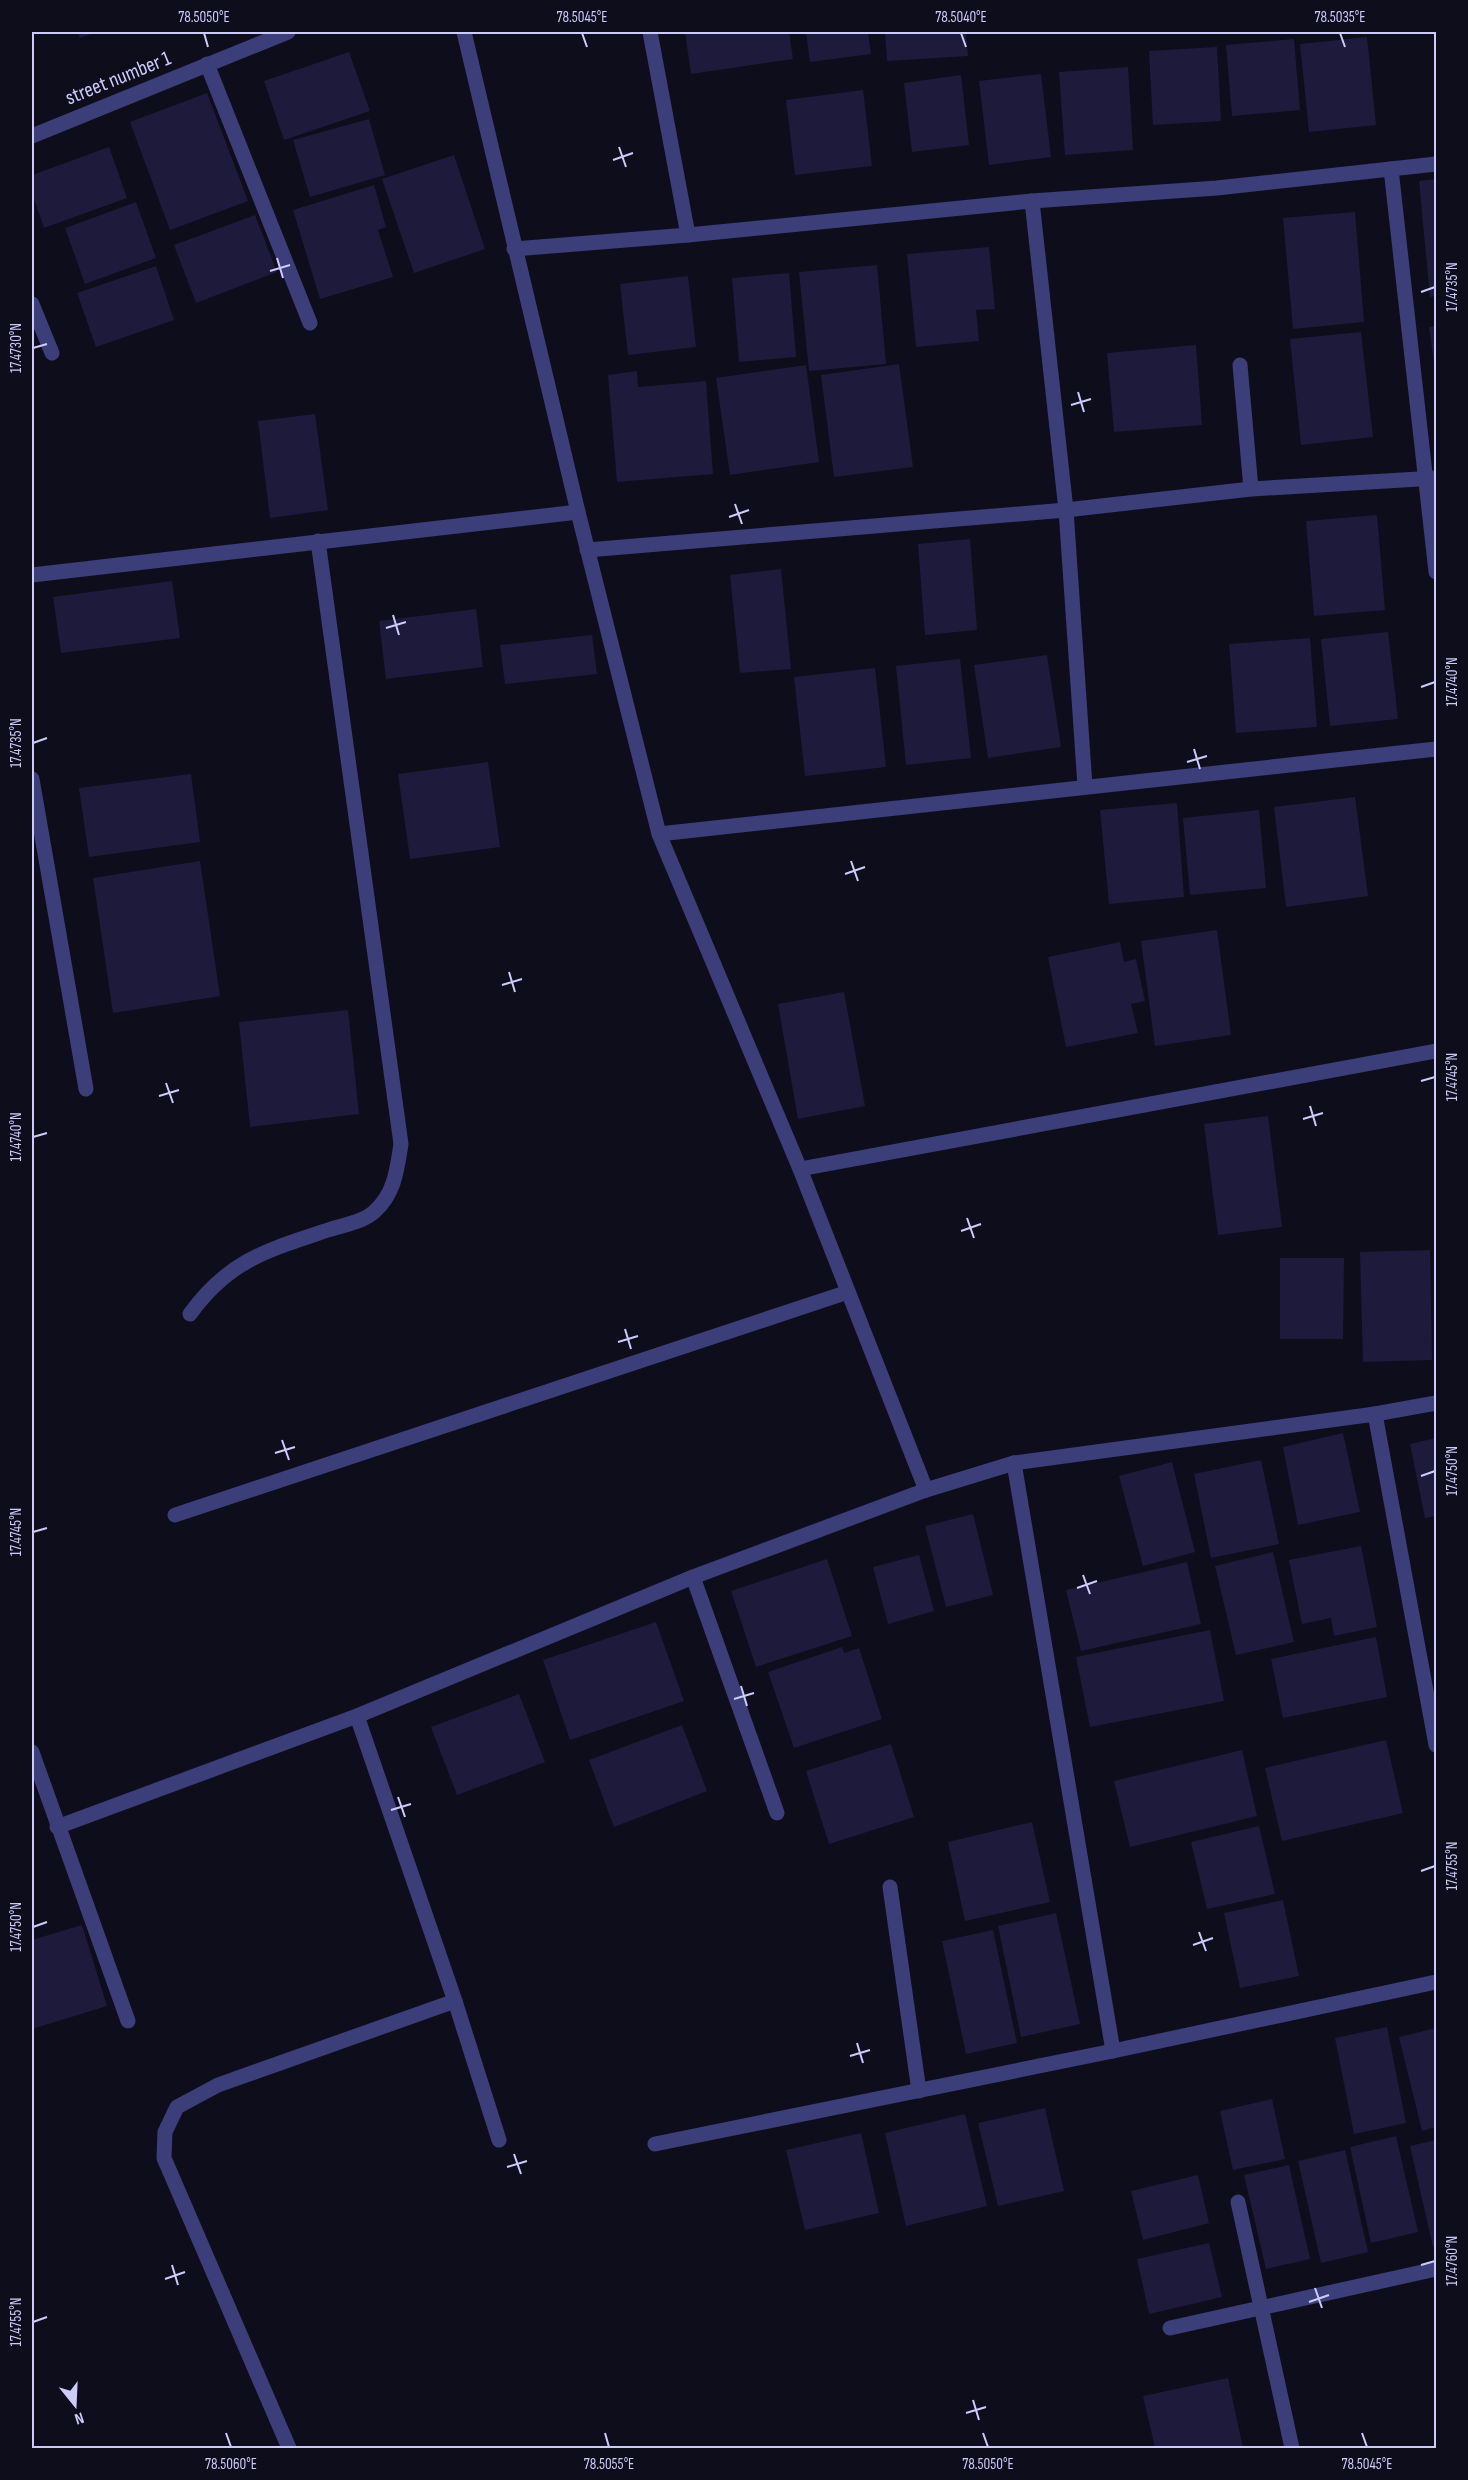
<svg xmlns="http://www.w3.org/2000/svg" width="1468" height="2480" font-family="'Sofia Sans Condensed',sans-serif">
  <rect width="100%" height="100%" fill="#0e0d1c"/>
  <!-- building -->
  <g fill="#1d1a3c">
    <polygon points="78,32 97,32 80,38"/>
    <polygon points="685,32 789,32 793,59 691,74"/>
    <polygon points="806,32 868,32 871,54 810,62"/>
    <polygon points="885,32 966,32 968,56 887,61"/>
    <polygon points="1367,37 1376,125 1309,132 1300,44"/>
    <polygon points="1294,39 1300,110 1232,116 1226,45"/>
    <polygon points="1217,47 1221,121 1153,125 1149,51"/>
    <polygon points="349,52 370,111 284,140 264,81"/>
    <polygon points="1128,67 1133,150 1065,155 1059,72"/>
    <polygon points="1041,74 1051,157 989,165 979,81"/>
    <polygon points="961,75 969,145 912,152 904,83"/>
    <polygon points="863,90 872,166 795,175 786,100"/>
    <polygon points="207,93 248,201 170,230 130,122"/>
    <polygon points="369,119 385,175 310,197 293,140"/>
    <polygon points="109,147 127,198 44,228 32,193 32,175"/>
    <polygon points="454,155 485,249 414,273 382,179"/>
    <polygon points="1436,179 1436,296 1430,297 1419,181"/>
    <polygon points="374,185 386,227 378,230 393,277 320,299 293,210"/>
    <polygon points="136,202 156,258 85,284 65,228"/>
    <polygon points="1355,212 1364,322 1293,329 1283,218"/>
    <polygon points="255,215 277,272 196,303 174,245"/>
    <polygon points="989,247 995,309 976,310 979,341 916,347 907,254"/>
    <polygon points="877,265 886,364 809,371 799,272"/>
    <polygon points="156,266 174,320 96,347 77,293"/>
    <polygon points="789,273 796,357 739,362 732,278"/>
    <polygon points="688,276 696,347 628,355 620,284"/>
    <polygon points="1436,326 1436,369 1435,370 1429,327"/>
    <polygon points="1361,332 1373,437 1301,445 1290,339"/>
    <polygon points="1196,345 1202,425 1114,432 1107,353"/>
    <polygon points="899,364 913,467 834,477 821,375"/>
    <polygon points="806,365 819,462 730,475 716,378"/>
    <polygon points="637,371 638,387 706,381 713,474 617,482 608,375"/>
    <polygon points="315,414 328,510 270,518 258,421"/>
    <polygon points="1377,515 1385,610 1314,616 1306,521"/>
    <polygon points="970,539 977,630 925,635 918,544"/>
    <polygon points="781,569 791,669 740,673 730,575"/>
    <polygon points="172,581 180,638 61,653 53,597"/>
    <polygon points="476,609 483,667 386,679 379,621"/>
    <polygon points="1388,632 1398,719 1330,726 1321,639"/>
    <polygon points="592,635 597,674 505,684 500,645"/>
    <polygon points="1310,638 1317,727 1236,733 1229,644"/>
    <polygon points="1047,655 1061,747 988,758 974,665"/>
    <polygon points="960,659 971,758 906,765 896,666"/>
    <polygon points="875,668 886,767 805,776 794,677"/>
    <polygon points="488,762 500,847 410,859 398,774"/>
    <polygon points="191,774 200,842 89,857 79,788"/>
    <polygon points="1355,797 1368,896 1286,907 1274,807"/>
    <polygon points="1177,803 1184,897 1109,904 1100,810"/>
    <polygon points="1259,810 1266,888 1190,895 1183,818"/>
    <polygon points="200,861 220,996 113,1013 93,878"/>
    <polygon points="1217,930 1231,1035 1155,1046 1141,941"/>
    <polygon points="1120,942 1124,962 1136,959 1145,1001 1131,1004 1138,1033 1066,1047 1048,957"/>
    <polygon points="844,992 865,1106 798,1119 778,1004"/>
    <polygon points="348,1010 359,1114 250,1127 239,1022"/>
    <polygon points="1268,1116 1282,1227 1218,1235 1204,1124"/>
    <polygon points="1430,1250 1432,1360 1363,1362 1360,1252"/>
    <polygon points="1280,1258 1344,1258 1343,1339 1280,1339"/>
    <polygon points="1343,1433 1360,1512 1298,1525 1283,1447"/>
    <polygon points="1436,1438 1436,1516 1425,1518 1410,1444"/>
    <polygon points="1261,1460 1279,1544 1211,1558 1194,1474"/>
    <polygon points="1172,1462 1195,1552 1143,1566 1119,1476"/>
    <polygon points="973,1514 993,1595 946,1607 925,1526"/>
    <polygon points="1361,1546 1377,1627 1334,1636 1331,1618 1302,1624 1289,1560"/>
    <polygon points="1273,1552 1294,1642 1236,1655 1215,1566"/>
    <polygon points="919,1555 934,1611 888,1624 873,1567"/>
    <polygon points="827,1559 852,1636 756,1667 731,1591"/>
    <polygon points="1187,1562 1201,1624 1081,1651 1066,1590"/>
    <polygon points="656,1622 684,1701 570,1740 543,1660"/>
    <polygon points="1210,1630 1224,1701 1090,1727 1076,1657"/>
    <polygon points="1376,1637 1387,1697 1283,1718 1271,1659"/>
    <polygon points="842,1647 844,1653 859,1648 882,1719 794,1748 768,1672"/>
    <polygon points="519,1694 545,1762 457,1795 431,1727"/>
    <polygon points="682,1725 707,1791 614,1827 589,1760"/>
    <polygon points="1386,1740 1403,1813 1282,1841 1265,1768"/>
    <polygon points="891,1744 914,1817 829,1844 806,1771"/>
    <polygon points="1242,1750 1257,1816 1130,1847 1114,1781"/>
    <polygon points="1032,1822 1050,1902 965,1921 948,1842"/>
    <polygon points="1259,1826 1275,1894 1207,1909 1191,1842"/>
    <polygon points="1283,1900 1299,1976 1240,1988 1224,1913"/>
    <polygon points="1056,1913 1080,2024 1021,2037 998,1926"/>
    <polygon points="82,1925 107,2006 32,2029 32,1940"/>
    <polygon points="993,1930 1017,2043 966,2054 942,1941"/>
    <polygon points="1387,2027 1406,2123 1354,2134 1335,2038"/>
    <polygon points="1436,2028 1436,2127 1422,2131 1399,2037"/>
    <polygon points="1272,2099 1285,2159 1233,2170 1220,2111"/>
    <polygon points="1045,2108 1064,2191 998,2206 978,2123"/>
    <polygon points="965,2114 987,2206 906,2226 885,2133"/>
    <polygon points="861,2133 879,2213 805,2230 786,2150"/>
    <polygon points="1396,2136 1418,2232 1371,2243 1350,2147"/>
    <polygon points="1436,2140 1436,2246 1433,2247 1410,2146"/>
    <polygon points="1345,2150 1368,2252 1321,2263 1298,2161"/>
    <polygon points="1289,2165 1310,2259 1266,2269 1244,2175"/>
    <polygon points="1198,2175 1209,2223 1143,2240 1131,2191"/>
    <polygon points="1209,2243 1222,2297 1149,2314 1137,2259"/>
    <polygon points="1228,2378 1243,2448 1155,2448 1143,2396"/>
  </g>
  <g fill="none" stroke-linecap="round" stroke-linejoin="round">
    <!-- minor -->
    <g stroke="#3b3e78" stroke-width="15">
      <polyline points="464,32 578,512 659,834 800,1169 926,1490"/>
      <polyline points="650,32 688,235"/>
      <polyline points="207,64 310,323"/>
      <polyline points="32,136 288,32"/>
      <polyline points="1391,169 1436,572"/>
      <polyline points="1032,201 1066,510 1085,786"/>
      <polyline points="514,249 688,235 1032,201 1217,188 1436,164"/>
      <polyline points="32,304 52,353"/>
      <polyline points="1240,365 1251,489"/>
      <polyline points="587,550 1066,510 1251,489 1436,478"/>
      <polyline points="32,575 578,512"/>
      <polyline points="32,779 86,1089"/>
      <polyline points="659,834 1436,749"/>
      <polyline points="800,1169 1436,1051"/>
      <path d="M190,1314c39,-54 78,-64 138,-84 15,-5 36,-8 47,-19 20,-18 22,-42 26,-67l-83,-603"/>
      <polyline points="1375,1414 1436,1745"/>
      <polyline points="1014,1463 1113,2051"/>
      <polyline points="175,1515 848,1292"/>
      <polyline points="693,1577 777,1813"/>
      <polyline points="357,1716 455,2001 499,2140"/>
      <polyline points="32,1752 128,2021"/>
      <polyline points="57,1827 357,1716 693,1577 926,1490 1014,1463 1375,1414 1436,1403"/>
      <polyline points="890,1887 919,2091"/>
      <polyline points="655,2144 1113,2051 1436,1982"/>
      <polyline points="1238,2202 1292,2448"/>
      <polyline points="1170,2328 1436,2269"/>
      <polyline points="289,2448 164,2158 165,2132 177,2107 218,2085 455,2001"/>
    </g>
  </g>
  <!-- ticks -->
  <path fill="none" stroke="#cccbfb" stroke-width="2" d="M204,33l4,14M582,33l5,14M961,33l5,14M1340,33l5,14M619,147l7,20M613,160l20,-7M277,258l6,20M270,271l20,-6M1421,292l14,-5M33,348l14,-4M1078,392l6,20M1071,405l20,-6M735,504l7,20M729,517l20,-7M393,615l6,20M386,628l20,-6M1421,687l14,-5M33,743l14,-5M1194,749l6,20M1187,762l20,-6M851,861l7,20M845,874l20,-7M509,972l6,20M502,985l20,-6M1421,1081l14,-4M166,1083l7,20M159,1096l20,-6M1310,1106l6,20M1303,1119l20,-6M33,1137l14,-4M967,1218l7,20M961,1231l20,-7M625,1329l6,20M618,1342l20,-6M282,1440l7,20M275,1453l20,-6M1421,1476l14,-5M33,1532l14,-4M1083,1575l7,19M1077,1588l20,-7M741,1686l6,20M734,1699l20,-6M398,1797l7,20M391,1810l20,-6M1421,1871l14,-5M33,1927l14,-5M1199,1932l7,19M1193,1945l20,-7M857,2043l6,20M850,2056l20,-6M514,2154l7,20M507,2167l20,-6M172,2265l6,20M1421,2265l14,-4M165,2279l20,-7M1315,2288l7,20M1309,2302l20,-7M33,2322l14,-5M973,2400l6,20M966,2413l20,-6M226,2433l5,14M605,2433l4,14M983,2433l5,14M1362,2433l5,14"/>
  <g text-anchor="middle" dominant-baseline="central" stroke-width="6" stroke-linejoin="round" paint-order="stroke">
    <!-- street labels -->
    <g font-size="21" fill="#cccbfb" stroke="#0e0d1c">
      <text transform="translate(118 78) rotate(-22)">street number 1</text>
    </g>
  </g>
  <!-- border -->
  <rect width="1468" height="2480" fill="none" stroke="#0e0d1c" stroke-width="66"/>
  <!-- north arrow -->
  <g transform="translate(75 2405) rotate(162)" stroke="#0e0d1c" stroke-width="4.5" paint-order="stroke">
  <path d="M0-4.5L10 22L0 15L-10 22Z" fill="#cccbfb"/>
  <text y="-9" font-size="16" font-weight="bold" text-anchor="middle" fill="#cccbfb">N</text>
  </g>
  <rect x="33" y="33" width="1402" height="2414" fill="none" stroke="#cccbfb" stroke-width="2"/>
  <g font-size="15" text-anchor="middle" fill="#cccbfb">
    <text x="204" y="22">78.5050°E</text>
    <text x="582" y="22">78.5045°E</text>
    <text x="961" y="22">78.5040°E</text>
    <text x="1340" y="22">78.5035°E</text>
    <text transform="translate(1452 287) rotate(-90)" y="5">17.4735°N</text>
    <text transform="translate(16 348) rotate(-90)" y="5">17.4730°N</text>
    <text transform="translate(1452 682) rotate(-90)" y="5">17.4740°N</text>
    <text transform="translate(16 743) rotate(-90)" y="5">17.4735°N</text>
    <text transform="translate(1452 1077) rotate(-90)" y="5">17.4745°N</text>
    <text transform="translate(16 1137) rotate(-90)" y="5">17.4740°N</text>
    <text transform="translate(1452 1471) rotate(-90)" y="5">17.4750°N</text>
    <text transform="translate(16 1532) rotate(-90)" y="5">17.4745°N</text>
    <text transform="translate(1452 1866) rotate(-90)" y="5">17.4755°N</text>
    <text transform="translate(16 1927) rotate(-90)" y="5">17.4750°N</text>
    <text transform="translate(1452 2261) rotate(-90)" y="5">17.4760°N</text>
    <text transform="translate(16 2322) rotate(-90)" y="5">17.4755°N</text>
    <text x="231" y="2469">78.5060°E</text>
    <text x="609" y="2469">78.5055°E</text>
    <text x="988" y="2469">78.5050°E</text>
    <text x="1367" y="2469">78.5045°E</text>
  </g>
</svg>
